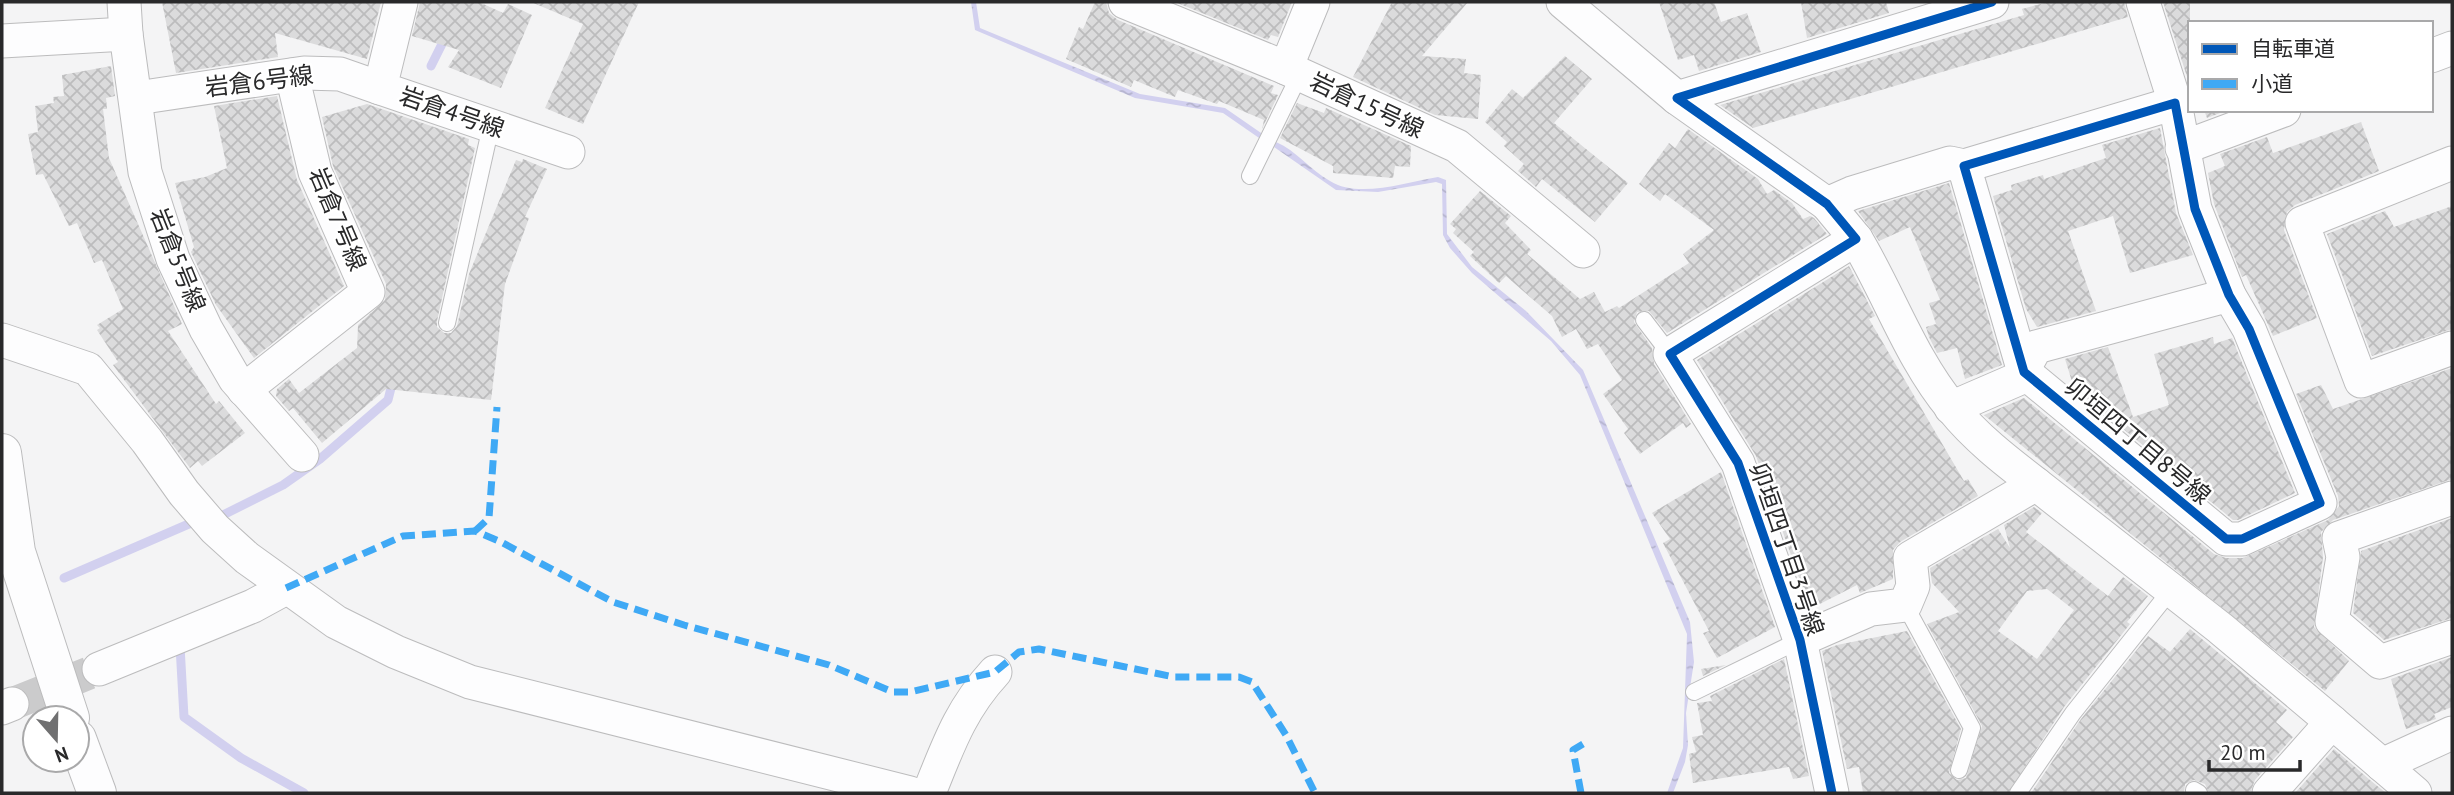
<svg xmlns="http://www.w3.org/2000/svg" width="2454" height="795" font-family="'PT Sans','Noto Sans JP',sans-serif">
  <defs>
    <pattern id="water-ripples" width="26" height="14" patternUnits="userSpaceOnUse" patternTransform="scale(1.75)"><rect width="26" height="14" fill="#d2d0ef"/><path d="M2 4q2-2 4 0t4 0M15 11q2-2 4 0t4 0" fill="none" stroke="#b4b3cd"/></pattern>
    <pattern id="building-cross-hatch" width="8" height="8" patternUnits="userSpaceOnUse" patternTransform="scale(1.75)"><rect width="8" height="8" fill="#dbdbdc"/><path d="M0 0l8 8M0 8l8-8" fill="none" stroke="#bcbcbd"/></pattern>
  </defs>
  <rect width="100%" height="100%" fill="#f4f4f5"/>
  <!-- water -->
  <g fill="url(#water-ripples)">
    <polygon points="971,2 976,2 980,28 1140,94 1225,108 1264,135 1262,140 1223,113 1135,98 975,30"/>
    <path d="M1276,142c21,9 34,28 54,39 28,18 77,1 108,-4l8,3 1,54 25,33 54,44 57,59 107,252 4,40 -8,51 2,32 -3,17 -12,31h-6l16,-45 4,-114 -107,-259 -29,-34 -79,-68 -22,-25 -7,-13 -1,-51 -6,-2 -58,10 -42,-2 -62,-43z"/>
  </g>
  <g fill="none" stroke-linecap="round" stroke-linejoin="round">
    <!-- stream -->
    <g stroke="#d2d0ef" stroke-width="9">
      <polyline points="431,66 446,36"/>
      <polyline points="217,518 283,485 320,459 388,400 393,380"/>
      <polyline points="64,578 198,520"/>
      <polyline points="180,646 184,717 241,758 304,793"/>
    </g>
  </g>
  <!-- building -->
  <g fill="url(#building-cross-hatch)" fill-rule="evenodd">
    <polygon points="162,2 381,2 367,59 275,33 278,57 176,73"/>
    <polygon points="420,2 479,2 503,13 508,4 532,15 501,88 448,67 459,50 412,36"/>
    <polygon points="531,2 639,2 583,124 545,108 583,24"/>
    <polygon points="1095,2 1106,2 1109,13 1118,20 1274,86 1271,93 1278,95 1262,129 1264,120 1219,101 1217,104 1178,90 1175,97 1134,80 1131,87 1066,59 1079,27 1083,29"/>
    <polygon points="1175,2 1292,2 1278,37 1271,35 1268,40"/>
    <polygon points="1392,2 1468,2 1422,56 1466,59 1464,73 1481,75 1478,119 1435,115 1353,77"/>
    <polygon points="1659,2 1714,2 1721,22 1747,13 1761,52 1699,71 1694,55 1678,60"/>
    <polygon points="1801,2 1886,2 1889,13 1807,38"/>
    <polygon points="2048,2 2124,2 2128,17 1753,128 1720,105 2024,15 2022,9"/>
    <polygon points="2163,2 2190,2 2190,86"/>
    <polygon points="1565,56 1592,79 1554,123 1628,183 1595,222 1542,179 1536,187 1518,171 1524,164 1504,146 1507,142 1485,122 1512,89 1523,98"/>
    <polygon points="111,66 115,96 106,98 107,109 103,109 109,158 182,324 168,331 216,404 219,401 245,433 202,466 198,461 190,468 113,365 118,362 97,330 100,328 97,325 123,309 102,260 94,263 77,223 69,226 43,174 36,175 28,134 38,132 35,106 54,103 53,97 64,96 62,75"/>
    <polygon points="277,96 297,180 344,286 254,358 216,305 191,252 194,247 175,183 205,177 227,168 214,106"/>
    <polygon points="1297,103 1324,113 1326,108 1411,146 1410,167 1395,166 1393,178 1333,173 1333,166 1280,138"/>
    <polygon points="367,104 469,139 468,145 475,148 437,321 437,327 444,333 451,333 457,326 469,274 516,160 522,162 523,159 547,169 525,217 529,218 505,284 491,400 386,389 322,443 293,408 289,411 276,396 277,389 289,379 299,393 357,348 358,325 385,300 386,284 333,166 322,117"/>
    <polygon points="2204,110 2228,110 2207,118"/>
    <polygon points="2361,122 2379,171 2295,205 2287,212 2284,230 2317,318 2273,336 2246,275 2242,277 2214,204 2208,173 2225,166 2220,154 2267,137 2273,153"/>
    <polygon points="2160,128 2176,213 2193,255 2130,273 2113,216 2068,231 2096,311 2037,327 2026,309 1993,196 2012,190 2011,185 2043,175 2044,179 2106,158 2102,145"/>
    <polygon points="1688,129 1758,179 1767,194 1774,190 1792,203 1803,219 1810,216 1814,218 1827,234 1667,333 1649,311 1637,312 1634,322 1652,348 1654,364 1691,424 1686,428 1683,423 1640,454 1624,433 1628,429 1603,394 1622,380 1598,344 1587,349 1576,329 1562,337 1552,316 1506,276 1499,283 1470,256 1474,252 1453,233 1456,229 1450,224 1480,191 1511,216 1505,223 1531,250 1527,254 1580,299 1594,292 1605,312 1617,306 1619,308 1689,263 1683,254 1714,230 1665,194 1660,201 1639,184 1669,143 1675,148"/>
    <polygon points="1949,183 2002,365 1965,379 1957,348 1937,353 1929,337 1926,327 1936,324 1929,303 1940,300 1910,227 1879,241 1858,211"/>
    <polygon points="2452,206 2452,329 2372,356 2327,234 2385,211 2394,227"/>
    <polygon points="1849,266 1875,316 1869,319 1964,481 1968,479 1978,496 1900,542 1893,550 1893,579 1860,593 1857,585 1810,609 1756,456 1697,360"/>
    <polygon points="2213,337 2214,344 2232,338 2295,493 2238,520 2233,520 2074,388 2065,359 2108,347 2133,417 2169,405 2154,354"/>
    <polygon points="2452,368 2452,479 2333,520 2321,532 2323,557 2314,627 2349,661 2325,691 1984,415 2024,398 2214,554 2226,558 2243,558 2328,520 2339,506 2338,496 2296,394 2321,385 2333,409"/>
    <polygon points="1721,472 1775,627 1717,658 1703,633 1709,631 1663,543 1670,539 1652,513"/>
    <path d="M2034,507l8,6 -16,19 82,64 15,-19 25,19 -21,26 3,2 -66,83 -56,86h-145l-4,-26 -12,2 -25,-118 15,-6 70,-14 54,98 -12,44 8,7 9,-2 16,-52 -55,-102 32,-12 -27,-29 -2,-15 68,-39 12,19 -6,-23zM2047,589l27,21 -37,49 -39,-28 29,-40z"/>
    <polygon points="2452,518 2452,618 2384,640 2353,613 2361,551"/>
    <polygon points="2190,629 2287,710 2276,722 2293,737 2255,780 2250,793 2209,793 2205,784 2194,780 2185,784 2184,793 2031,793 2081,719 2148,636 2170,652"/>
    <polygon points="2452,657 2452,707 2434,714 2436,719 2406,729 2391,679"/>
    <polygon points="1784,659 1809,776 1793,779 1789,767 1693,783 1689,754 1696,752 1692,737 1703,735 1697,703 1712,701 1710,696"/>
    <polygon points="1726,665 1703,676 1701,669"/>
    <polygon points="2334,749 2370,780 2386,793 2295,793"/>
  </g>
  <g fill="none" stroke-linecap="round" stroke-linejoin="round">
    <!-- minor-tunnel -->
    <polyline stroke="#cbcbcc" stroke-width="33" stroke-dasharray="33 17" stroke-linecap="butt" points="12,704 99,669"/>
    <!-- service casing -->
    <g stroke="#bcbcbd" stroke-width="18">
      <g id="service">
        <polyline points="1250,176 1300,74"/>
        <polyline points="1644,320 1670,354"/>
        <polyline points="447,323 491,126"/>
        <polyline points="1905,605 1972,728 1959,770"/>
        <polyline points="1694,692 1800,640"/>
        <polyline points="2194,790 2199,793"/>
        <polyline points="2018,793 2073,713 2171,590"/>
      </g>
    </g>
    <!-- minor casing -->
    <g stroke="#bcbcbd" stroke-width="35">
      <g id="minor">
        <polyline points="401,2 380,88 568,152"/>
        <polyline points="1125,2 1286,68 1457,146 1583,251"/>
        <polyline points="1563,2 1677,98"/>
        <polyline points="2143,2 2175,103"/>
        <polyline points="126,34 145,172 173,259 206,329 235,379 302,455"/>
        <polyline points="2,41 126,34 124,2"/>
        <polyline points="2431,56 2452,48"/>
        <polyline points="1286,68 1313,2"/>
        <polyline points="137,98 304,73 340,74 380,88"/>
        <polygon points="2175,103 2195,209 2229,295 2249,329 2320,503 2242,539 2226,539 2024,372 1964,166"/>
        <polyline points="2182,148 2284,110"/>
        <polyline points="2452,163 2302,223 2361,381 2452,348"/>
        <polyline points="1827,204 1852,193 1950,163 1964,166"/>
        <polyline points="2,340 88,369 147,441 184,493 215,529 247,558 336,622 396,652 470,682 910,793"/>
        <polyline points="244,390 368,292 315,172 292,75"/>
        <polyline points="1951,408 2018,379 2036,347 2229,295"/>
        <polyline points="2036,484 2220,628 2332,722"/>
        <polyline points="2452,498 2339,538 2343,557 2332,621 2380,662 2452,637"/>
        <path d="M1800,640l71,-31 34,-4 8,-19 -3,-28 126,-74c-30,-23 -61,-47 -84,-76 -41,-49 -63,-114 -96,-169"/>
        <polyline points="99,669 253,606 286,588"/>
        <polyline points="2,708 12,704"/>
        <polyline points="2382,765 2452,733"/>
        <path d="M929,793c19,-47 31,-83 66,-121"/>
        <polyline points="1832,793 1800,640 1738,463 1670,354 1856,239 1827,204 1677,98 1992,2"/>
        <polyline points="2269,793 2332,722 2415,793"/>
      </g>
    </g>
    <!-- secondary casing -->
    <g stroke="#bcbcbd" stroke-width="40">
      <g id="secondary">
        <polyline points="2,453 16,552 70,718"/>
        <polyline points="77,739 97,793"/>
      </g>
    </g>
    <!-- service -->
    <use href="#service" stroke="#fdfdfe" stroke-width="16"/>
    <!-- minor -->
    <use href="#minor" stroke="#fdfdfe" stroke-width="33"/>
    <!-- secondary -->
    <use href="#secondary" stroke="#fdfdfe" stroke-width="38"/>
    <!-- quiet -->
    <g stroke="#3fa9f5" stroke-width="7" stroke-dasharray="14 7" stroke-linecap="butt">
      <polyline points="475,531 489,518 497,407"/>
      <polyline points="286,588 403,536 475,531 501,542 613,602 684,625 829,665 893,692 910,692 995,672 1019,652 1039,649 1174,677 1239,677 1252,682 1286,735 1315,793"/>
      <polyline points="1581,793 1573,750 1583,744"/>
    </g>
    <!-- cycleway casing -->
    <g stroke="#fff" stroke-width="13">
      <g id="cycleway">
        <polygon points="2175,103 2195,209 2229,295 2249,329 2320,503 2242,539 2226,539 2024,372 1964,166"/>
        <polyline points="1832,793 1800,640 1738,463 1670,354 1856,239 1827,204 1677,98 1992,2"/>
      </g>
    </g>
    <!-- cycleway -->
    <use href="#cycleway" stroke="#0057b8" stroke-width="9"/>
  </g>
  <g text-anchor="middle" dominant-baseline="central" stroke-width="5" stroke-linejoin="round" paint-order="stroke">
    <!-- street labels -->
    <g font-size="24" fill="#29292a" stroke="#fff">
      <text transform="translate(259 81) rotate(-7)">岩倉6号線</text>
      <text transform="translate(1367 105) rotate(25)">岩倉15号線</text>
      <text transform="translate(452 112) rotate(19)">岩倉4号線</text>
      <text transform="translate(338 219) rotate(67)">岩倉7号線</text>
      <text transform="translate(178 260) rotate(68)">岩倉5号線</text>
      <text transform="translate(2138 441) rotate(40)">卯垣四丁目8号線</text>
      <text transform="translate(1787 549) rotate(71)">卯垣四丁目3号線</text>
    </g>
  </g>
  <!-- border -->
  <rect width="2454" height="795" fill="none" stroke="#29292a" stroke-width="7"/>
  <!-- legend -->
  <rect x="2188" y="21" width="245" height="91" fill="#ffffff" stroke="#a9a9aa" stroke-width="2"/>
  <rect x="2202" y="44" width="35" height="10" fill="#0057b8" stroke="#a9a9aa" stroke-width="2"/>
  <text x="2251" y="56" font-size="21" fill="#29292a">自転車道</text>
  <rect x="2202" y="79" width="35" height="10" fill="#3fa9f5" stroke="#a9a9aa" stroke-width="2"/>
  <text x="2251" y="91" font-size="21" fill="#29292a">小道</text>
  <!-- north arrow -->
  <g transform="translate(56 739) rotate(160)"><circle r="33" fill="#ffffff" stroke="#a9a9aa" stroke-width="2"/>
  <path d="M0-5L12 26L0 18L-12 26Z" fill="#707071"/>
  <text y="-10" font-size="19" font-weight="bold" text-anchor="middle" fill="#29292a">N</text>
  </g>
  <!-- scale -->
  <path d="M2209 760v10h91v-10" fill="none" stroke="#29292a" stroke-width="3.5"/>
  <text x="2220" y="760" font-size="21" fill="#29292a" stroke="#ffffff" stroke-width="5" paint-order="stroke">20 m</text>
</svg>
